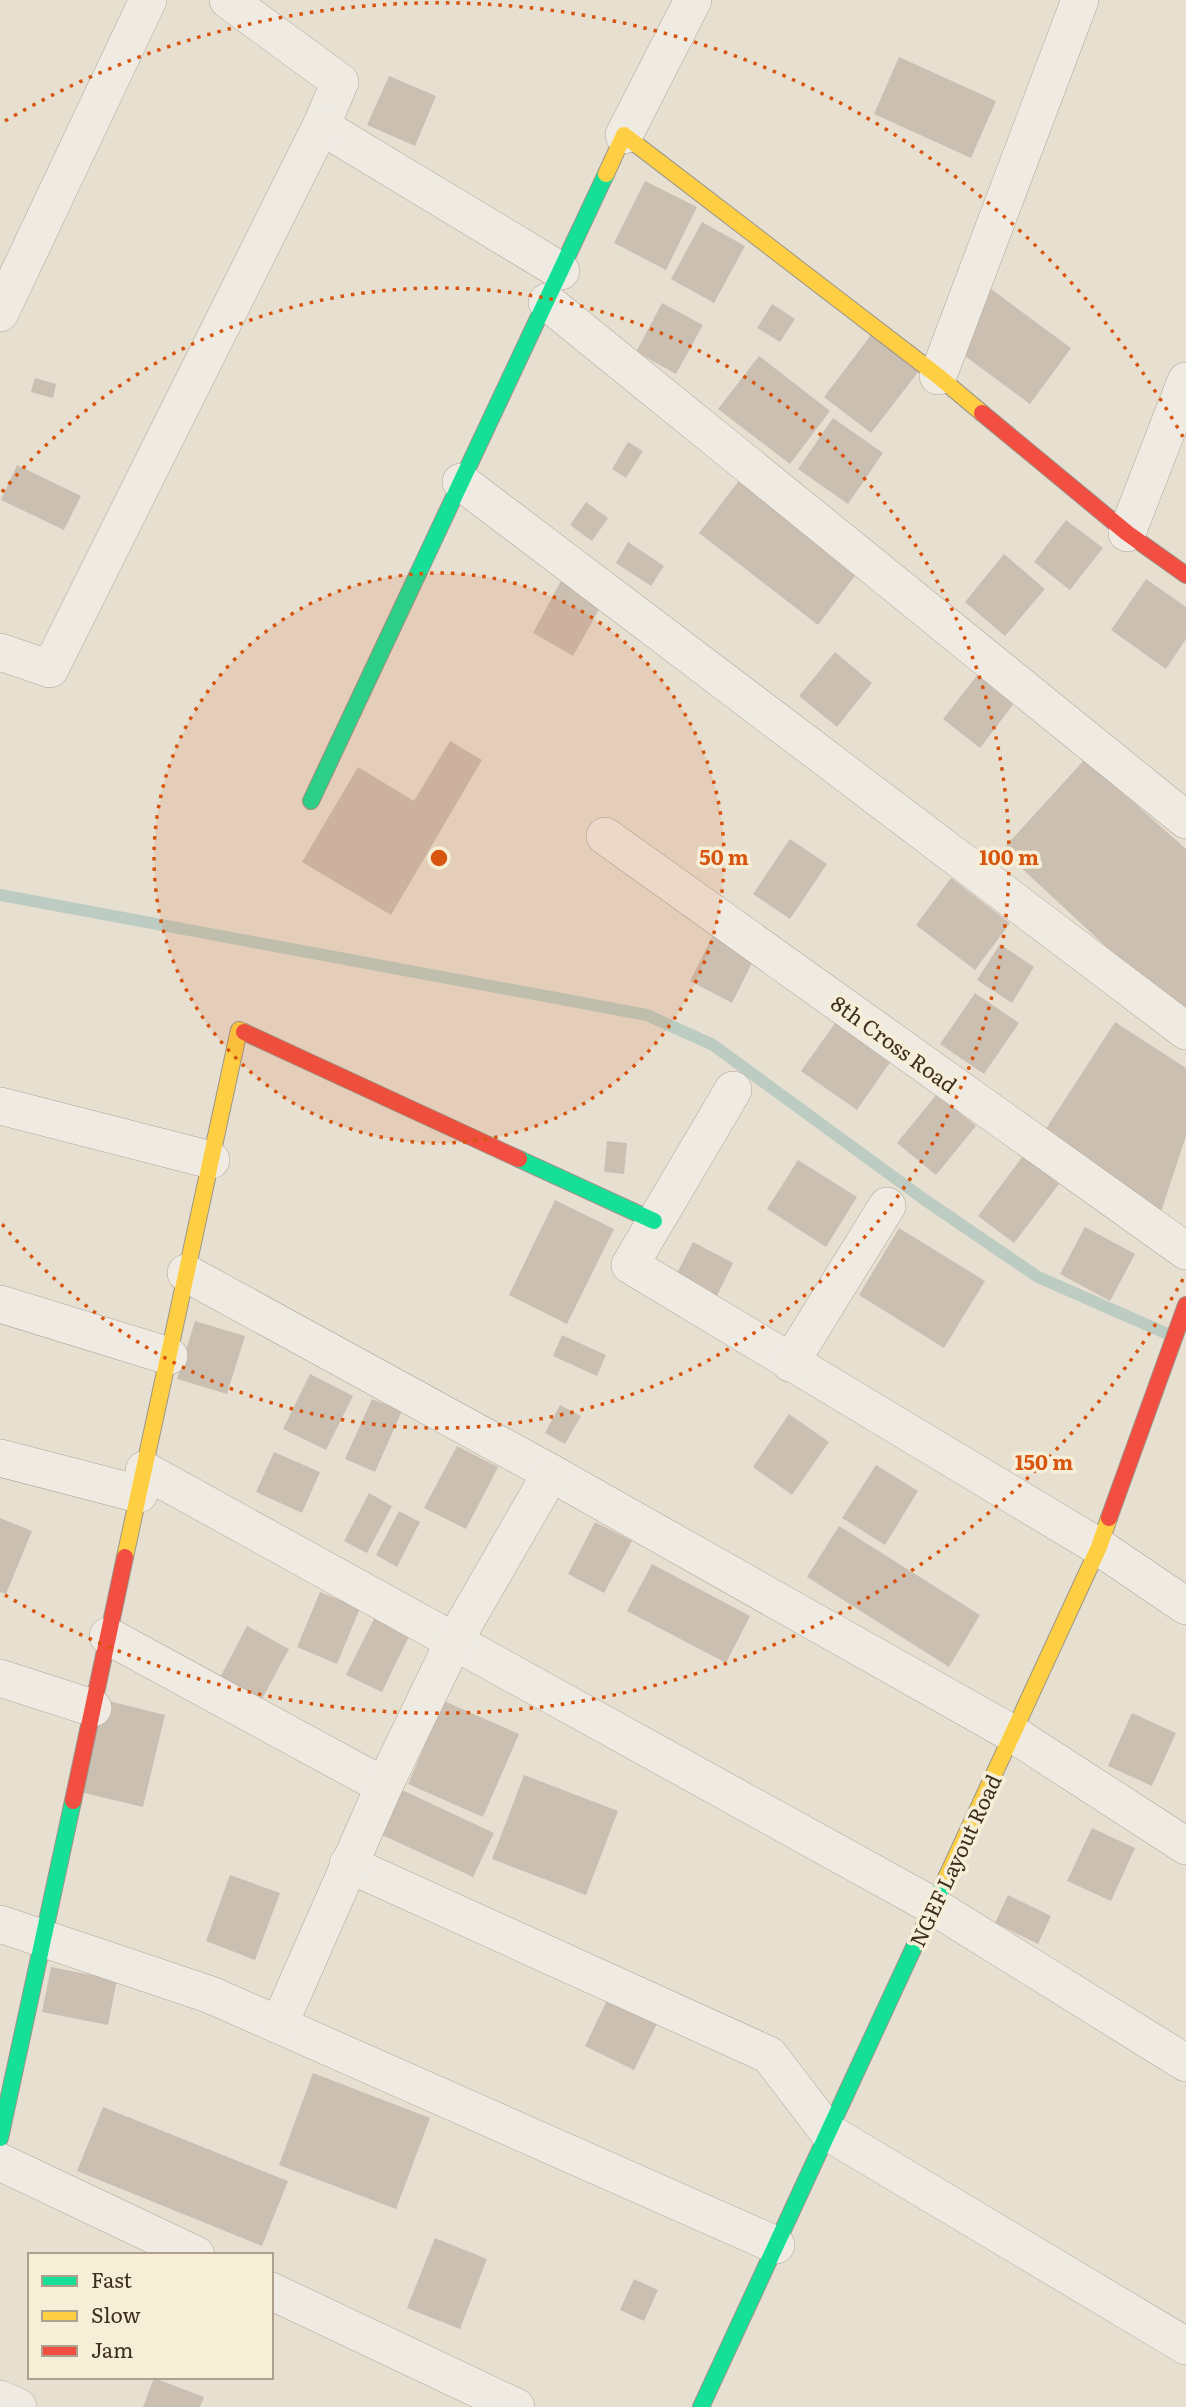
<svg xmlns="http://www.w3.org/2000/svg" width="1186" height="2407" font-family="Literata,serif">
  <rect width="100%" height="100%" fill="#e7e0d1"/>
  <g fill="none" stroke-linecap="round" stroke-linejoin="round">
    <!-- stream -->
    <polyline stroke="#bcccc2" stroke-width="12" points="0,895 647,1015 713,1045 925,1200 1038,1277 1170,1335"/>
  </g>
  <!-- building -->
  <g fill="#cbbfb2">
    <polygon points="899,57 996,101 971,158 874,114"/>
    <polygon points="389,76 436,96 415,146 367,125"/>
    <polygon points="645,181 697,207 666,270 614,243"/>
    <polygon points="702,222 745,246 714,303 671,279"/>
    <polygon points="991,289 1071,348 1030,404 950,345"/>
    <polygon points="662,303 703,325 676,374 636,352"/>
    <polygon points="772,304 795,319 780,342 757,328"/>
    <polygon points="871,335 919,371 871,433 824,397"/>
    <polygon points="759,356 830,411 790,464 718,409"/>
    <polygon points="35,378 56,384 53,398 31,392"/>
    <polygon points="833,418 883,453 848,504 798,469"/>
    <polygon points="628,442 643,451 626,478 612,469"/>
    <polygon points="17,465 81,496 64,530 1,500"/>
    <polygon points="744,474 863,565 818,625 699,533"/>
    <polygon points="586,502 608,518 592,541 570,525"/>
    <polygon points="1066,520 1103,548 1070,590 1034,562"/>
    <polygon points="628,542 664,566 651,586 616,563"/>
    <polygon points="1004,554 1045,589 1005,636 965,602"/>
    <polygon points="564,575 605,599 573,656 533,633"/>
    <polygon points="1146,579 1186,607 1186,639 1166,669 1111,630"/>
    <polygon points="835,652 872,683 837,727 799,696"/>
    <polygon points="979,673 1015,702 980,748 943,719"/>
    <polygon points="450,741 482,760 391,915 302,862 358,767 414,801"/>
    <polygon points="1085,759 1186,849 1186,1021 1002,850"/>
    <polygon points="790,839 827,864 790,919 753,894"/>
    <polygon points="951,878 1010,923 975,970 916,925"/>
    <polygon points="717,928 759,949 732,1003 690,981"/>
    <polygon points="1000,944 1034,967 1012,1003 977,980"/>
    <polygon points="975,993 1019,1023 984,1074 940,1044"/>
    <polygon points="838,1019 893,1058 857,1110 801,1071"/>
    <polygon points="1115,1022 1186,1068 1186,1136 1161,1212 1042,1135"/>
    <polygon points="937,1094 976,1126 936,1175 897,1143"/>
    <polygon points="607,1141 627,1143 624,1174 604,1172"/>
    <polygon points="1023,1156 1059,1184 1014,1243 978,1216"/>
    <polygon points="798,1160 857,1197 826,1247 767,1209"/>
    <polygon points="555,1200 614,1229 567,1324 509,1295"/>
    <polygon points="1085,1227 1135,1254 1110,1301 1060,1274"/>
    <polygon points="899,1228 985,1281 944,1348 859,1295"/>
    <polygon points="693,1242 733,1263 715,1300 674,1279"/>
    <polygon points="195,1321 245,1336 227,1394 177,1379"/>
    <polygon points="562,1335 606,1355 597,1376 553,1356"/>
    <polygon points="310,1374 353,1396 326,1450 283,1429"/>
    <polygon points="372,1399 402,1411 375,1472 345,1459"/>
    <polygon points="560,1405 581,1416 565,1444 545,1433"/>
    <polygon points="789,1414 829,1442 792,1495 753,1467"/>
    <polygon points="457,1446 498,1467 466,1529 424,1508"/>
    <polygon points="274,1452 320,1472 302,1513 256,1492"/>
    <polygon points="876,1465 918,1491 885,1545 842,1518"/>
    <polygon points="369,1493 392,1506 367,1553 344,1541"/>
    <polygon points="399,1511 420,1522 397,1567 376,1555"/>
    <polygon points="0,1518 32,1531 6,1594 0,1592"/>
    <polygon points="595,1522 632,1541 604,1593 568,1574"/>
    <polygon points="839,1526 980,1615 949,1667 807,1577"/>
    <polygon points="652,1564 750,1616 726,1663 627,1611"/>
    <polygon points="320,1592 360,1608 337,1664 297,1647"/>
    <polygon points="376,1615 411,1632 382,1692 346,1675"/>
    <polygon points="247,1626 289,1649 256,1710 215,1687"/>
    <polygon points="97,1698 165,1715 143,1807 76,1791"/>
    <polygon points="444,1701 519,1734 483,1817 408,1784"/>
    <polygon points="1132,1713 1176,1733 1152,1786 1108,1766"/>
    <polygon points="524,1775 618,1811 586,1895 492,1859"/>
    <polygon points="400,1789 494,1833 473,1877 380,1834"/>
    <polygon points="1092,1828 1135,1848 1111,1901 1067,1881"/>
    <polygon points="230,1875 280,1893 255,1960 206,1941"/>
    <polygon points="1008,1895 1051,1916 1038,1944 995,1923"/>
    <polygon points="51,1967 117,1980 108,2025 42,2012"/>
    <polygon points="612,1990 662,2014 634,2070 585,2046"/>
    <polygon points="313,2073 430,2118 396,2209 279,2165"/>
    <polygon points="103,2107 288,2181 262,2246 77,2171"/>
    <polygon points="435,2238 487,2259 460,2329 407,2308"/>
    <polygon points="634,2279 658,2290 644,2321 620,2310"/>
    <polygon points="154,2378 204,2397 200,2407 143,2407"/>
  </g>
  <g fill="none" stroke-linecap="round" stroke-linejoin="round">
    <!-- street casing -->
    <g stroke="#ada599" stroke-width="38">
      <g id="street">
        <polyline points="228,0 340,82 321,126 561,271"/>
        <polyline points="624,135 693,0"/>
        <polyline points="547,302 1186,820"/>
        <polyline points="0,313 148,0"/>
        <polyline points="938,376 1080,0"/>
        <polyline points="461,482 1186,1031"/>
        <polyline points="1127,533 1186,381"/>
        <polyline points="0,652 50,669 321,126"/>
        <polyline points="605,836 1186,1251"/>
        <polyline points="733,1090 630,1265 1099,1547 1186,1606"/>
        <polyline points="0,1106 211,1160"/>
        <polyline points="186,1273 551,1473 1013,1734 1186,1846"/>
        <polyline points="0,1304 169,1356"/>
        <polyline points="790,1363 887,1206"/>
        <polyline points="0,1458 139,1494"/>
        <polyline points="144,1470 933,1906 1186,2063"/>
        <polyline points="108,1636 384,1786"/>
        <polyline points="0,1678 93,1708"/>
        <polyline points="348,1864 769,2055 828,2132 1186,2346"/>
        <polyline points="0,1924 211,1995 776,2245"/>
        <polyline points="279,2025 384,1786 453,1643 551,1473"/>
        <polyline points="0,2162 196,2255"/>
        <polyline points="271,2291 516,2407"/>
        <polyline points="0,2399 18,2407"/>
      </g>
    </g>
    <!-- fast casing -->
    <g stroke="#9c958a" stroke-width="18">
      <g id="fast">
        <polyline points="311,801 606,174"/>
        <polyline points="519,1159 654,1221"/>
        <polyline points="0,2138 73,1801"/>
        <polyline points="701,2407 946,1878"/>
      </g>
    </g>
    <!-- slow casing -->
    <g stroke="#9c958a" stroke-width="18">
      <g id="slow">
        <polyline points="606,174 624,135 938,376 982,413"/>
        <polyline points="125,1557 239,1030 244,1032"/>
        <polyline points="946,1878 1099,1547 1109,1518"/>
      </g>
    </g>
    <!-- jam casing -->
    <g stroke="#9c958a" stroke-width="18">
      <g id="jam">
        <polyline points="982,413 1127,533 1186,575"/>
        <polyline points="244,1032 519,1159"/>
        <polyline points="1109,1518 1186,1305"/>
        <polyline points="73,1801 125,1557"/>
      </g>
    </g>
    <!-- street -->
    <use href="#street" stroke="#efebe3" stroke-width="37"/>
    <!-- fast -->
    <use href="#fast" stroke="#16e098" stroke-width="16"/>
    <!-- slow -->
    <use href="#slow" stroke="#ffcf43" stroke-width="16"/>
    <!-- jam -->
    <use href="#jam" stroke="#f24e42" stroke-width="16"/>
  </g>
  <!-- distance rings -->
  <circle cx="439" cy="858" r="285" fill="#d7550e" fill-opacity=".12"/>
  <g fill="none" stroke="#d7550e" stroke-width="3.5" stroke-dasharray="3.5 7">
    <circle cx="439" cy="858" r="285"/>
    <path d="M2 492A570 570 0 1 1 2 1224"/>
    <path d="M1183 1279A855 855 0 0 1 5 1595M5 121A855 855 0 0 1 1183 437"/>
  </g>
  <g text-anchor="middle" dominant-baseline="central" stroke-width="7" stroke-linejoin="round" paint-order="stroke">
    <!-- street labels -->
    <g font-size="21" fill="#3d2e20" stroke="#f7eed8">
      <text transform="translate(895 1043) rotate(36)">8th Cross Road</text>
      <text transform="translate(954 1860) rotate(-65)">NGEF Layout Road</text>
    </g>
  </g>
  <circle cx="439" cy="858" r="10" fill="#d7550e" stroke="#f7eed8" stroke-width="3.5"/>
  <g font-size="21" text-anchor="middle" font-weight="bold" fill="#d7550e" stroke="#f7eed8" stroke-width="7" stroke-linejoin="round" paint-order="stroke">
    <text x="724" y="865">50 m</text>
    <text x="1009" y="865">100 m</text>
    <text x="1044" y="1470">150 m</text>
  </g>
  <!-- legend -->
  <rect x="28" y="2253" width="245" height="126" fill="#f7eed8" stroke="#ada18e" stroke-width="2"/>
  <rect x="42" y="2276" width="35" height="10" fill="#16e098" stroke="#ada18e" stroke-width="2"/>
  <text x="91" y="2288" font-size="21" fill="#3d2e20">Fast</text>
  <rect x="42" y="2311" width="35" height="10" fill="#ffcf43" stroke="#ada18e" stroke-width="2"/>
  <text x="91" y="2323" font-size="21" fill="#3d2e20">Slow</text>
  <rect x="42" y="2346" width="35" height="10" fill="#f24e42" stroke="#ada18e" stroke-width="2"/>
  <text x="91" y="2358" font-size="21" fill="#3d2e20">Jam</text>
</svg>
